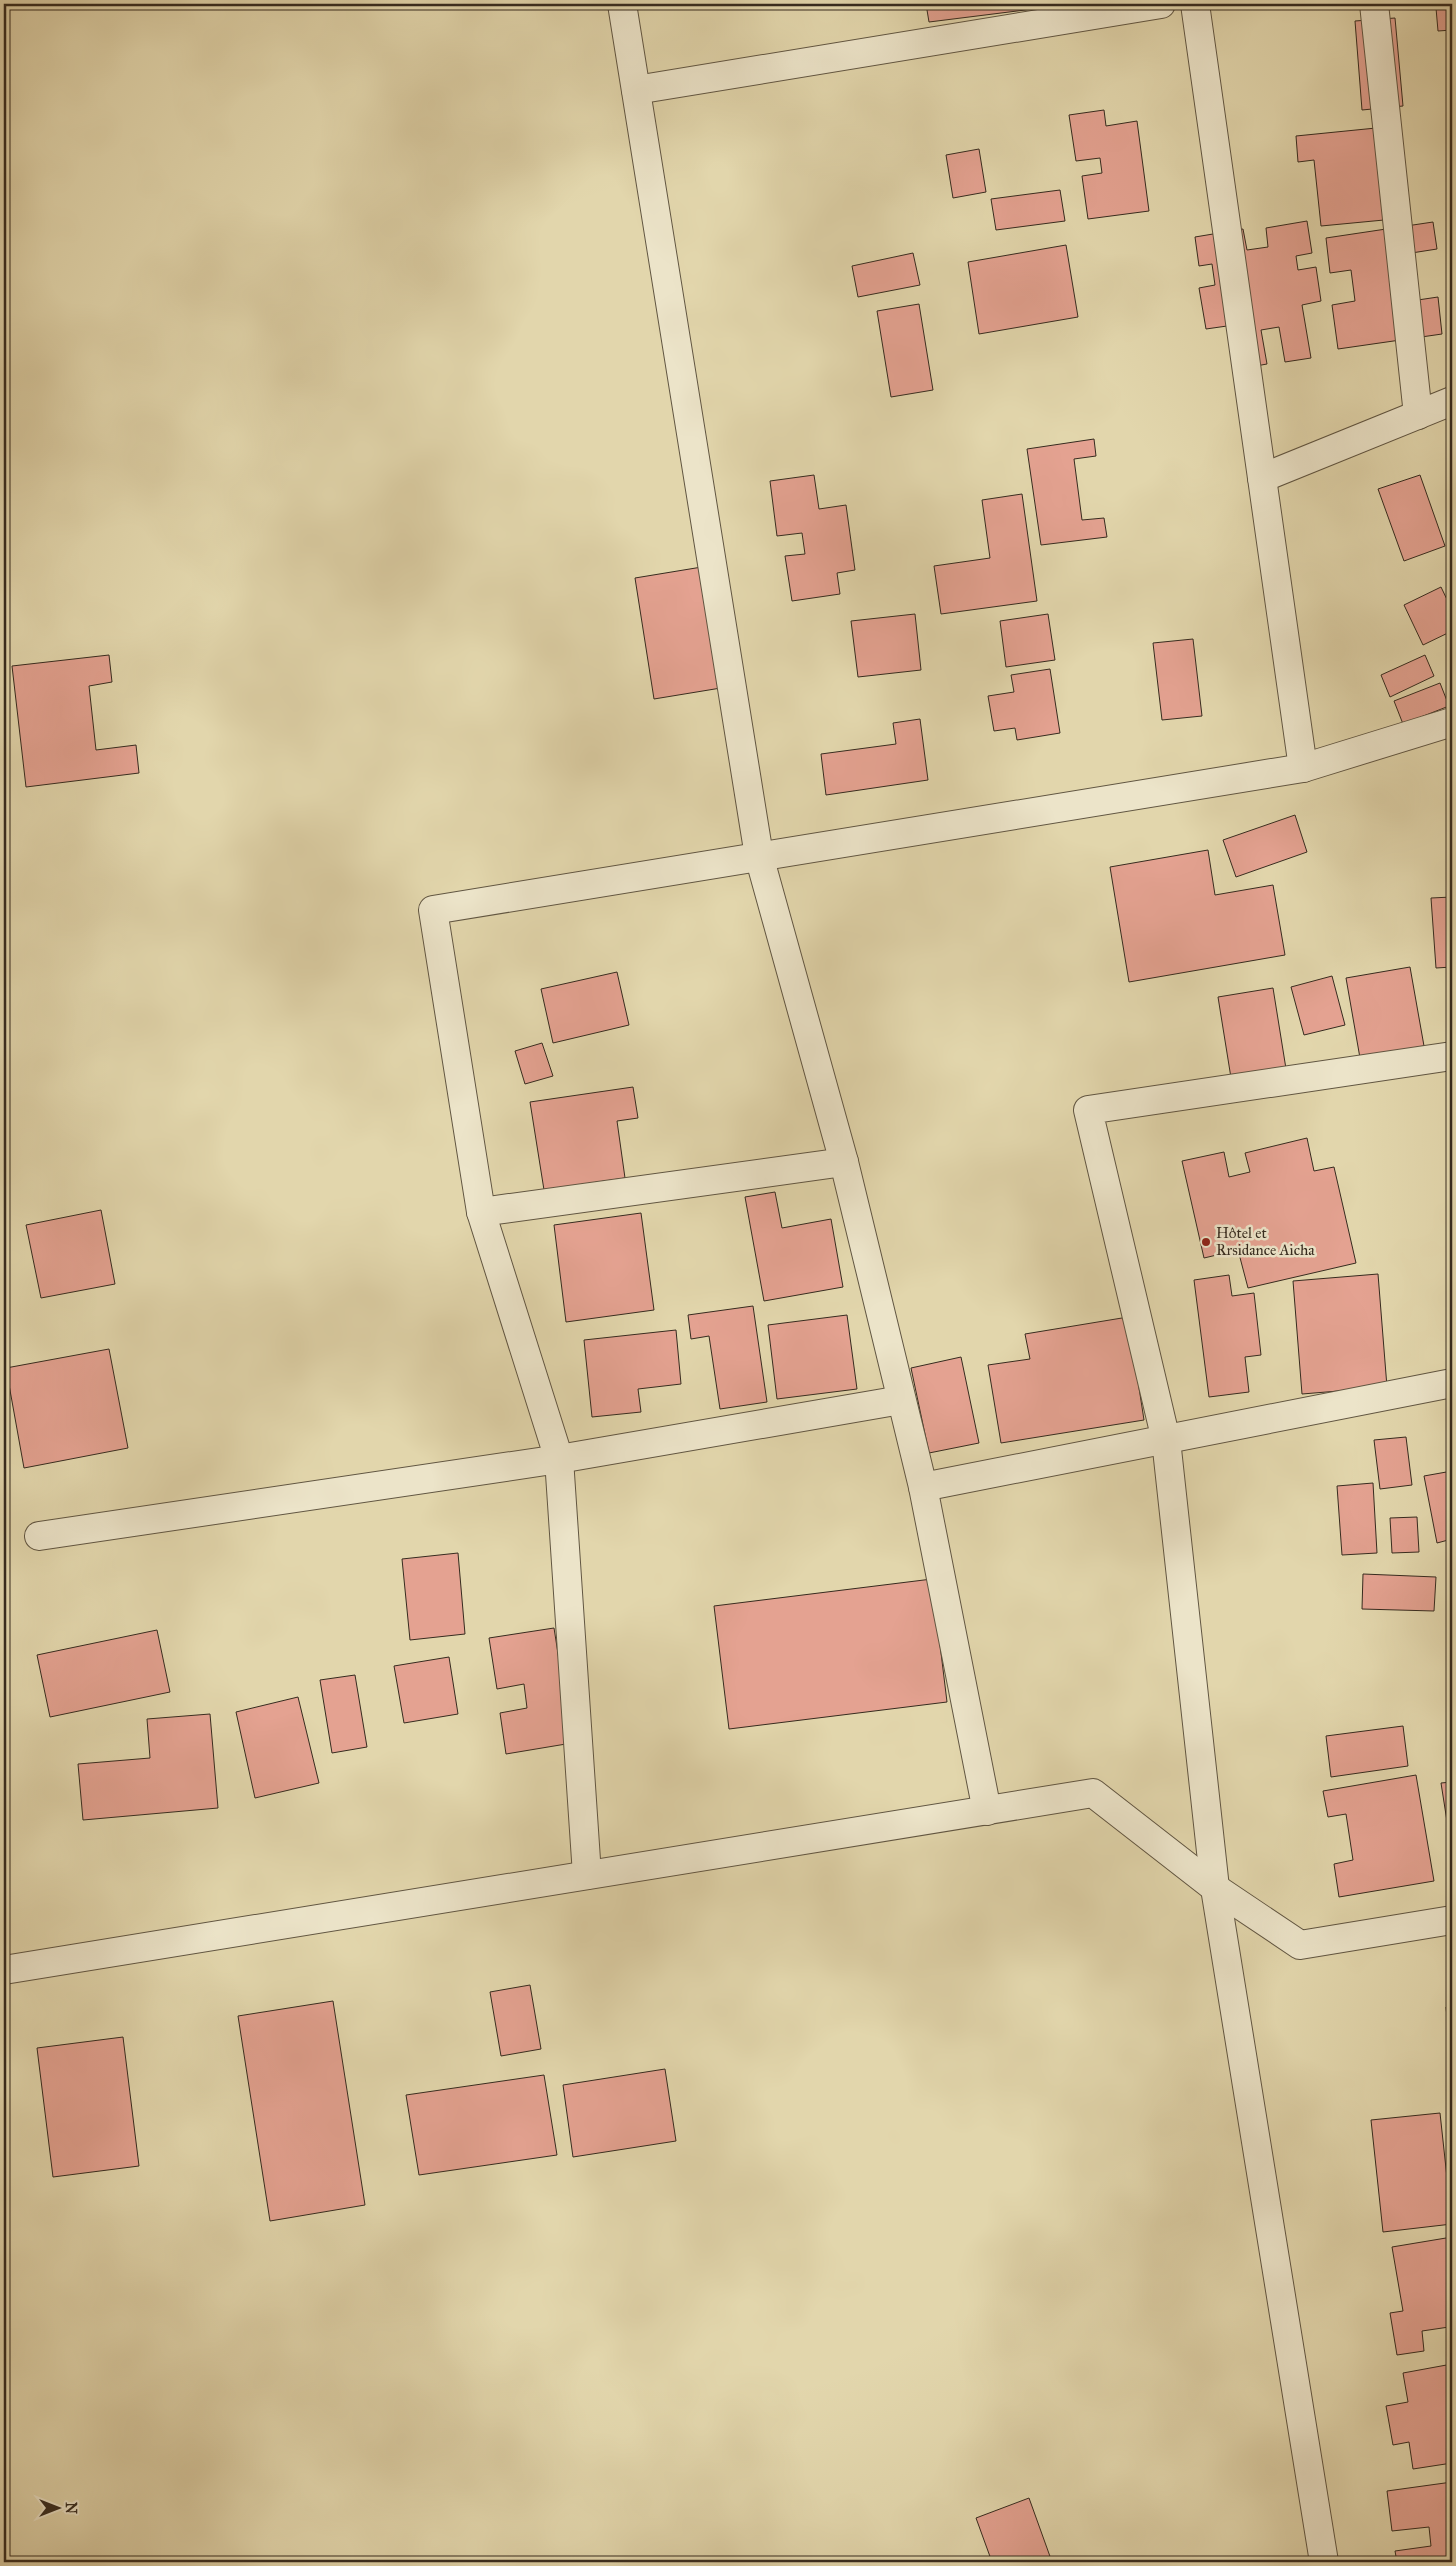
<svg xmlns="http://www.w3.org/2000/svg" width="1456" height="2566" font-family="'IM FELL Great Primer',serif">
  <rect width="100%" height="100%" fill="#e2d6ac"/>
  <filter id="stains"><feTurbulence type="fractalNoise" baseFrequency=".004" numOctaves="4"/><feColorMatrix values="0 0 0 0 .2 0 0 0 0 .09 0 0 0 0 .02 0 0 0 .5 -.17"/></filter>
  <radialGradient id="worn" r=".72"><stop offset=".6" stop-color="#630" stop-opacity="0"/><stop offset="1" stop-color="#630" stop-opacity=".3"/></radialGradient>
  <!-- building -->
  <g fill="#e4a291" stroke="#362b1f">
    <polygon points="926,4 1040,4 1041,8 929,22"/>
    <polygon points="1452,7 1452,30 1438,31 1436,8"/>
    <polygon points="1395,18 1403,106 1362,110 1355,21"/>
    <polygon points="1104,110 1106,126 1137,121 1149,211 1088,219 1082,176 1102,173 1100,158 1076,161 1069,115"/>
    <polygon points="1396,126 1405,218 1321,226 1314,160 1298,162 1296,136"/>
    <polygon points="979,149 986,192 953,198 946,155"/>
    <polygon points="1060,190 1065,221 996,230 991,199"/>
    <polygon points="1307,221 1312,253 1296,256 1298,270 1316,267 1321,301 1302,305 1311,358 1285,362 1279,327 1261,330 1267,364 1234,370 1227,326 1206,329 1199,288 1215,285 1212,264 1199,266 1195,237 1243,229 1247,250 1268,247 1266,228"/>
    <polygon points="1433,222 1437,249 1405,254 1411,301 1438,297 1442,334 1338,349 1332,305 1355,301 1351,270 1330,273 1326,238"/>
    <polygon points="1066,245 1078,317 979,334 968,262"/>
    <polygon points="913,253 920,285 858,297 852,266"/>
    <polygon points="919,304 933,390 891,397 877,311"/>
    <polygon points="1094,439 1096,456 1074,459 1082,520 1104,518 1107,537 1041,545 1027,449"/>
    <polygon points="814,475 819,509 846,505 855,570 837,573 840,594 792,601 785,556 805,554 802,533 777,536 770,481"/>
    <polygon points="1420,475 1445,546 1404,561 1378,489"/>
    <polygon points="1022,494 1037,601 941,614 934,566 990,558 982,500"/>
    <polygon points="714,565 733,686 654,699 635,578"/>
    <polygon points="1441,587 1452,610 1452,631 1423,645 1404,605"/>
    <polygon points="915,614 921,670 858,677 851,621"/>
    <polygon points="1048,614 1055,660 1006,667 1000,621"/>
    <polygon points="1193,639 1202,716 1162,720 1153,643"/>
    <polygon points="109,655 112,682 89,686 96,750 136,745 139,773 26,787 12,666"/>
    <polygon points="1425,655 1434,676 1390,697 1381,675"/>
    <polygon points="1050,669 1060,733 1017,740 1015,728 994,731 988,696 1014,692 1011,675"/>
    <polygon points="1440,683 1449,706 1403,724 1394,701"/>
    <polygon points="920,719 928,780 826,795 821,754 896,744 893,723"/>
    <polygon points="1295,815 1307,852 1236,877 1223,840"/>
    <polygon points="1208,850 1215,895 1273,885 1285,955 1129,982 1110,867"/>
    <polygon points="1452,897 1452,967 1436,968 1431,898"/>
    <polygon points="1410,967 1424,1046 1360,1058 1346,978"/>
    <polygon points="617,972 629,1025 553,1043 541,989"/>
    <polygon points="1332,976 1345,1025 1304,1035 1291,987"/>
    <polygon points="1273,988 1287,1075 1232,1084 1218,997"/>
    <polygon points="542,1043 553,1076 525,1084 515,1051"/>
    <polygon points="633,1087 638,1118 617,1121 625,1178 544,1190 530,1102"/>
    <polygon points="1307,1138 1314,1171 1334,1167 1356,1263 1248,1288 1238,1250 1204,1258 1182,1161 1224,1152 1229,1177 1250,1172 1245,1153"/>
    <polygon points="775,1192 782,1228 831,1219 843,1287 764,1301 745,1197"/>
    <polygon points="101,1210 115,1284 41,1298 26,1225"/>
    <polygon points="641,1213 654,1310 566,1322 554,1225"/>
    <polygon points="1378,1274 1387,1387 1302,1394 1293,1281"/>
    <polygon points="1229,1275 1232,1296 1254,1293 1261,1355 1245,1357 1249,1392 1209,1397 1194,1280"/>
    <polygon points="753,1306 767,1402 720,1409 709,1336 691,1339 688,1315"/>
    <polygon points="847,1315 857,1389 777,1399 768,1325"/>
    <polygon points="1128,1317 1144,1420 1001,1443 988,1365 1030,1359 1025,1334"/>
    <polygon points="676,1330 681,1384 638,1389 641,1412 592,1417 584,1340"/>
    <polygon points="109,1349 128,1448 24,1468 6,1368"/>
    <polygon points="961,1357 979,1443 929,1453 911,1368"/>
    <polygon points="1406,1437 1412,1485 1380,1489 1374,1440"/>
    <polygon points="1452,1471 1452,1539 1437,1543 1424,1476"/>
    <polygon points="1373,1483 1377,1553 1342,1555 1337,1486"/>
    <polygon points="1417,1517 1419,1552 1392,1553 1390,1518"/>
    <polygon points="458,1553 465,1634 410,1640 402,1559"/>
    <polygon points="1363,1574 1436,1577 1434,1611 1362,1609"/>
    <polygon points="932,1579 947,1702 729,1729 714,1606"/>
    <polygon points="554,1628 572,1743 506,1754 500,1713 527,1708 524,1684 497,1689 489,1638"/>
    <polygon points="157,1630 170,1692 50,1717 37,1655"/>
    <polygon points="449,1657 458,1714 404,1723 394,1666"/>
    <polygon points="355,1675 367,1747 332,1753 320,1680"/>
    <polygon points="298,1697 319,1783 255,1798 236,1712"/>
    <polygon points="210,1714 218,1808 83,1820 78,1764 150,1758 147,1719"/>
    <polygon points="1403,1726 1408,1766 1331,1777 1326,1736"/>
    <polygon points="1416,1775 1434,1881 1339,1897 1334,1864 1353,1860 1346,1814 1328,1817 1323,1791"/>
    <polygon points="1452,1782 1452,1847 1451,1847 1441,1783"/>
    <polygon points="530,1985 541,2049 501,2056 490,1992"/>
    <polygon points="333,2001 365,2205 270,2221 238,2016"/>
    <polygon points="1452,2006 1452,2070 1446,2007"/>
    <polygon points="123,2037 139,2166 53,2177 37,2048"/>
    <polygon points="665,2069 676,2141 573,2157 563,2085"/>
    <polygon points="544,2075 557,2155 419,2175 406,2095"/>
    <polygon points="1440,2113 1452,2224 1383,2232 1371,2120"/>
    <polygon points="1452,2237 1452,2344 1449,2327 1422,2331 1424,2351 1397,2355 1390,2313 1403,2311 1392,2247"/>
    <polygon points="1452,2364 1452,2463 1413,2469 1409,2442 1393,2445 1386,2406 1408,2402 1403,2373"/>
    <polygon points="1452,2482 1452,2562 1397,2562 1395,2551 1431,2546 1429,2527 1392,2531 1387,2491"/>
    <polygon points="1029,2498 1052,2562 992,2562 976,2518"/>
  </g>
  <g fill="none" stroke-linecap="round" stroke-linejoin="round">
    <!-- minor casing -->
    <g stroke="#615642" stroke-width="30">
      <g id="minor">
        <polyline points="622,4 759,856 844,1162 923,1487 987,1811"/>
        <polyline points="1195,4 1303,768"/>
        <polyline points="1374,4 1418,415"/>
        <polyline points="636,90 1161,4"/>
        <polyline points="1262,478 1452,401"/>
        <polyline points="481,1212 844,1162"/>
        <polyline points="923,1487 1452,1383"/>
        <polyline points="39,1536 559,1459 901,1400"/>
        <polyline points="587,1875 559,1459 481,1212 433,910 1303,768 1452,722"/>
        <polyline points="4,1970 1093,1793 1215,1888 1300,1945 1452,1920"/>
        <polyline points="1324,2562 1215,1888 1166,1440 1088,1110 1452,1056"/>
      </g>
    </g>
    <!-- minor -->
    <use href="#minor" stroke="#ece4c9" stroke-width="28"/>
  </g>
  <!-- markers -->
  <circle fill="#8f2418" stroke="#ece4c9" stroke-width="2" cx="1206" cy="1242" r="5"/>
  <g text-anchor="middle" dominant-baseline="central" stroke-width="5" stroke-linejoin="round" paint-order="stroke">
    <!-- poi labels -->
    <g font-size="15" fill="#362b1f" stroke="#ece4c9" text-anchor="start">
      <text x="1216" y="1233">Hôtel et<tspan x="1216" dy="17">Rrsidance Aicha</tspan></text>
    </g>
  </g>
  <!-- margin -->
  <rect width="1456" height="2566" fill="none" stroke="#e2d6ac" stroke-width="20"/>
  <rect x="5" y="5" width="1446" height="2556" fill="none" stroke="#362b1f" stroke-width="2.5"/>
  <rect x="10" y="10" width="1436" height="2546" fill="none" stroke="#362b1f"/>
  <!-- north arrow -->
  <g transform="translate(58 2508) rotate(90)" stroke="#ece4c9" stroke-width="4" paint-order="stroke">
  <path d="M0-4L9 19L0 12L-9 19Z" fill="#362b1f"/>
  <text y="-8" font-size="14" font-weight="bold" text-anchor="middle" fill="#362b1f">N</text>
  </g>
  <rect width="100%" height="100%" filter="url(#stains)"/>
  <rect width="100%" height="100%" fill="url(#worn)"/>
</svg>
